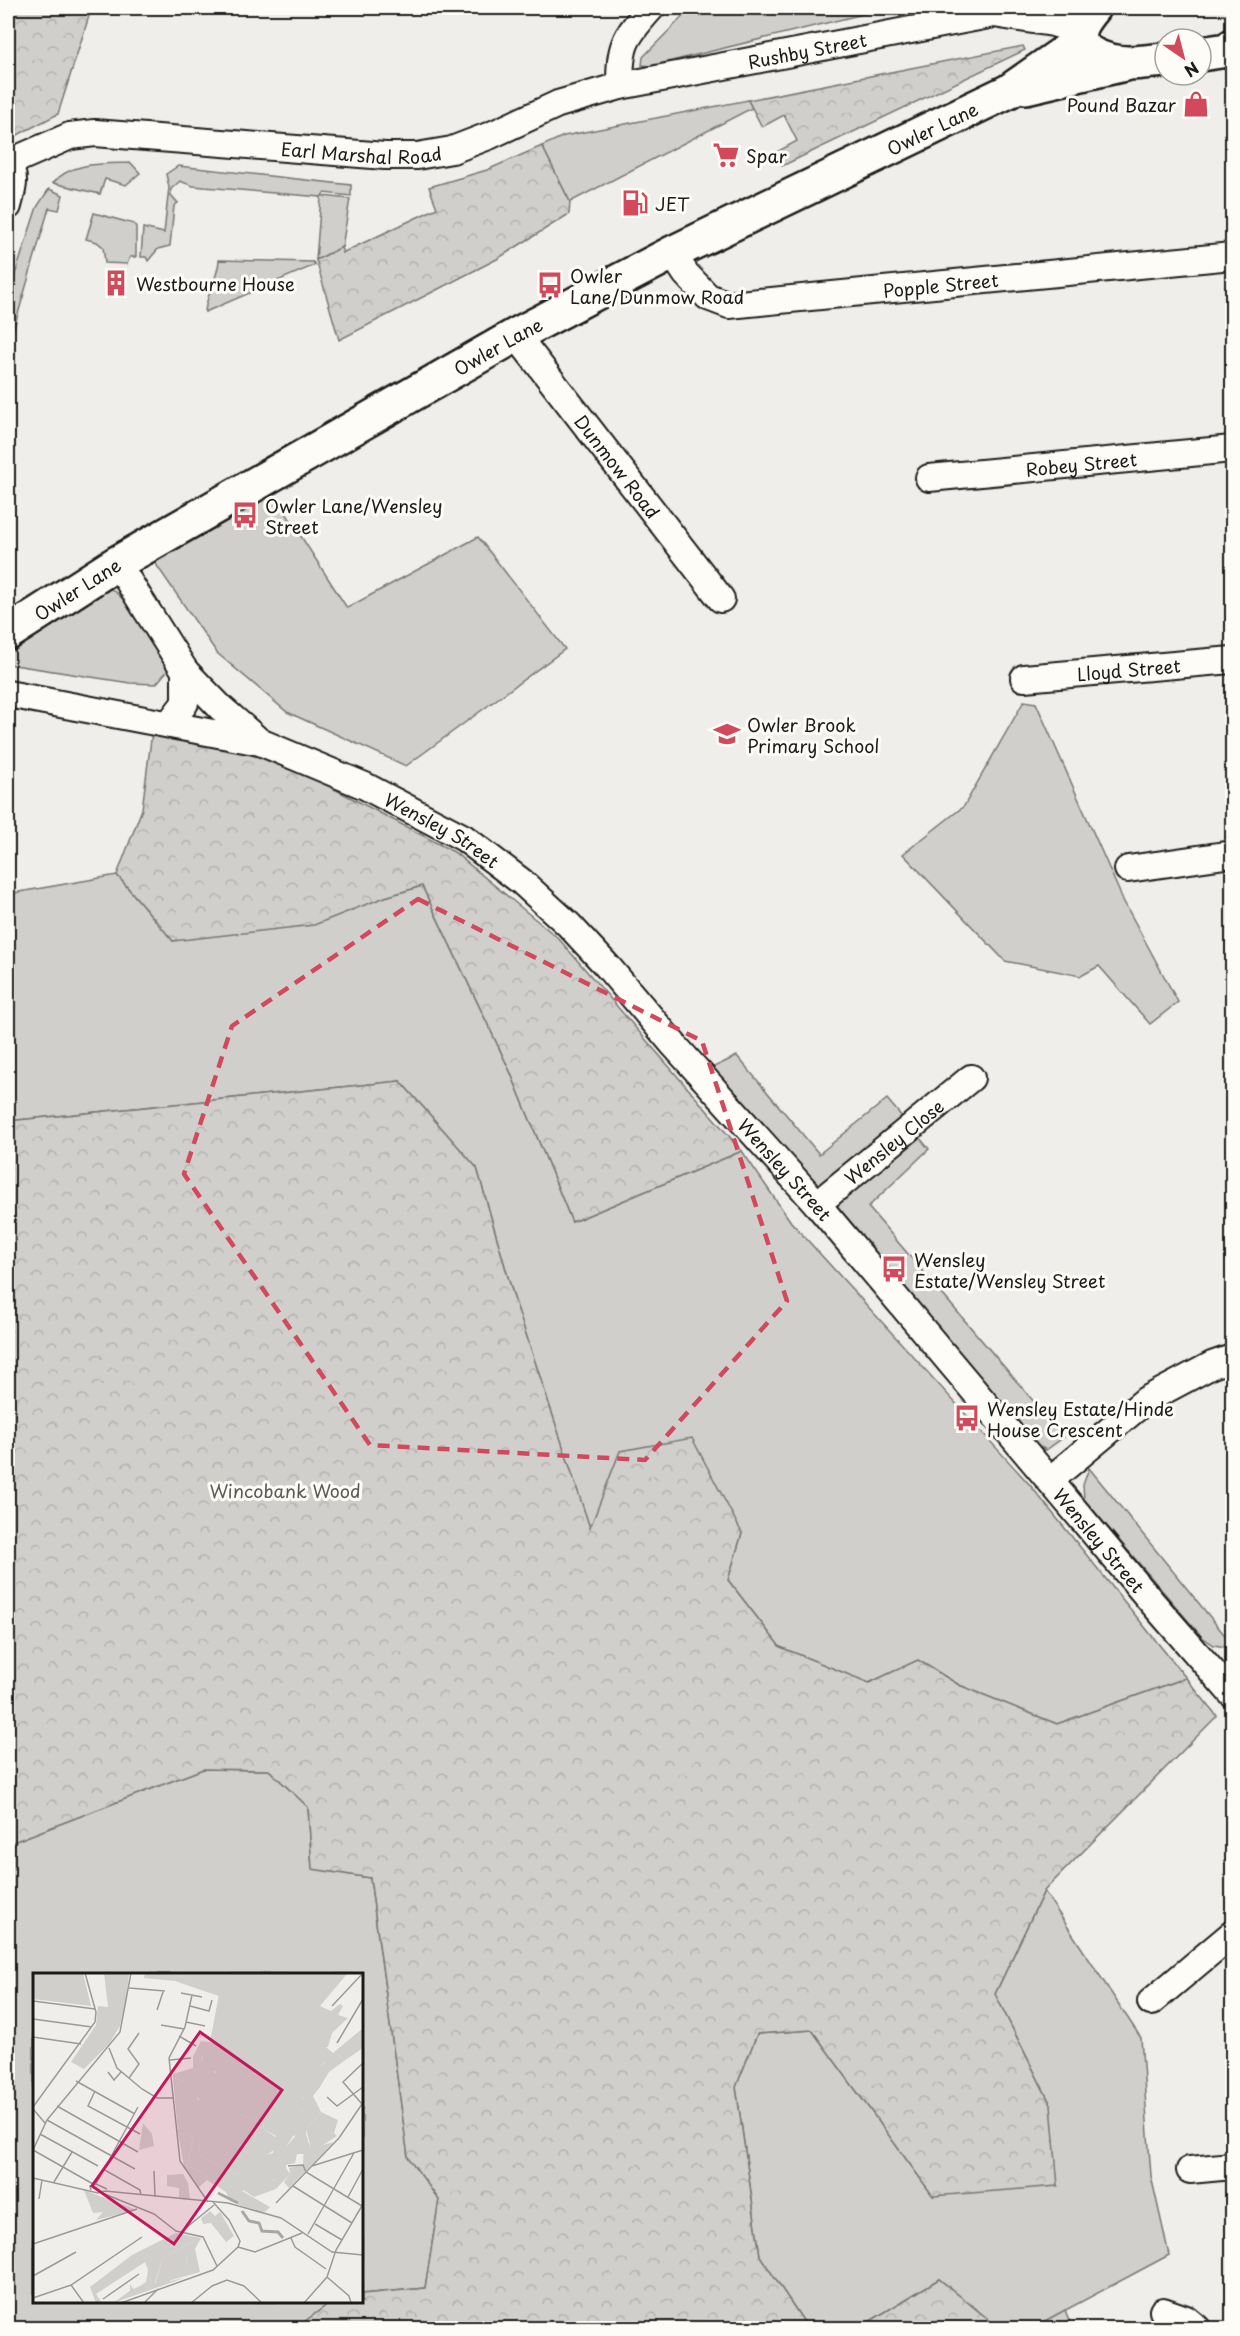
<svg xmlns="http://www.w3.org/2000/svg" width="1240" height="2336" font-family="'Playpen Sans',sans-serif">
  <defs>
    <pattern id="forest-crowns" width="20" height="18" patternUnits="userSpaceOnUse" patternTransform="scale(1.5)"><rect width="20" height="18" fill="#d0cfcc"/><path d="M2 6a3 3 0 1 1 6 0M12 15a3 3 0 1 1 6 0" fill="none" stroke="#b2b1af"/></pattern>
  </defs>
  <rect width="100%" height="100%" fill="#f0eeea"/>
  <filter id="ink" filterUnits="userSpaceOnUse"><feTurbulence type="fractalNoise" baseFrequency=".0167" numOctaves="2"/><feDisplacementMap in="SourceGraphic" scale="12" xChannelSelector="R" yChannelSelector="G"/><feConvolveMatrix kernelMatrix="1 2 1 2 8 2 1 2 1" color-interpolation-filters="sRGB"/></filter>
  <g filter="url(#ink)">
    <!-- green -->
    <g fill="#d0cfcc" stroke="#767674" stroke-width="1.5">
      <polygon points="691,8 888,8 651,66 642,65 643,57"/>
      <polygon points="748,100 752,108 570,202 542,146 564,136"/>
      <path d="M131,163l9,10 -14,12 -21,-6 -5,15 -47,-11c18,-22 53,-19 78,-20z"/>
      <polygon points="178,166 351,185 351,196 324,193 322,196 350,199 342,247 316,260 321,197 193,186 180,181 171,189 171,195 178,203 174,206 170,246 158,249 148,261 146,257 141,257 143,228 164,233 169,187 166,174"/>
      <polygon points="49,189 63,195 59,210 49,208 8,348 8,296 37,207"/>
      <polygon points="94,213 134,224 136,227 136,257 130,257 127,264 105,263 103,247 97,242 86,239"/>
      <path d="M219,260l94,2 2,3 -110,47c1,-18 13,-33 14,-52z"/>
      <polygon points="270,488 347,608 478,537 565,649 406,766 287,712 217,653 153,560"/>
      <polygon points="109,587 128,603 168,670 156,684 130,683 8,664 8,650"/>
      <polygon points="1024,701 1036,703 1124,902 1178,1002 1150,1024 1099,966 1081,976 1005,961 903,854 964,806"/>
      <polygon points="117,875 173,941 385,897 422,886 510,1071 572,1222 742,1151 791,1222 1030,1485 1186,1678 1057,1724 959,1685 918,1660 869,1683 780,1647 728,1580 742,1533 590,1529 514,1298 477,1168 400,1081 8,1121 8,894"/>
      <polygon points="737,1056 819,1154 887,1099 929,1149 868,1207 1064,1437 1046,1450 1032,1442 712,1068"/>
      <polygon points="1089,1468 1232,1644 1232,1648 1214,1645 1202,1637 1084,1499 1083,1485"/>
      <polygon points="203,1769 269,1770 308,1807 312,1868 370,1878 408,2156 439,2200 425,2288 362,2294 362,1974 34,1974 34,2302 331,2302 296,2328 8,2328 8,1844"/>
      <polygon points="1044,1891 1141,2038 1151,2176 1169,2255 1032,2328 999,2328 939,2279 859,2328 808,2328 760,2256 736,2087 757,2034 812,2030 933,2196 1051,2105 995,1994"/>
    </g>
    <!-- forest -->
    <g fill="url(#forest-crowns)" stroke="#767674" stroke-width="1.5">
      <polygon points="8,8 94,8 89,16 58,114 8,140"/>
      <polygon points="1023,46 1025,50 782,166 775,153 797,141 784,115 762,127 748,100"/>
      <polygon points="542,146 570,202 569,214 497,259 339,340 316,260 342,247 342,253 437,208 429,187 487,170"/>
      <polygon points="152,732 218,743 306,774 454,852 558,938 742,1151 572,1222 510,1071 422,886 385,897 314,925 173,941 117,875 142,809"/>
      <polygon points="400,1081 477,1168 514,1298 590,1528 620,1451 692,1438 742,1533 728,1580 780,1647 869,1683 918,1660 959,1685 1057,1724 1186,1678 1217,1716 1044,1891 995,1994 1051,2105 1058,2186 933,2196 812,2030 757,2034 736,2087 760,2256 808,2328 296,2328 331,2302 362,2302 362,2294 425,2288 439,2200 408,2157 370,1878 312,1869 308,1807 269,1770 203,1769 8,1844 8,1121"/>
      <polygon points="939,2279 999,2328 859,2328"/>
      <polygon points="1065,2310 1072,2328 1032,2328"/>
    </g>
    <g fill="none" stroke-linecap="round" stroke-linejoin="round">
      <!-- minor casing -->
      <g stroke="#1c1c1c" stroke-width="30">
        <g id="minor">
          <polyline points="994,14 1053,23 1079,31"/>
          <path d="M620,86c0,-41 4,-48 31,-78"/>
          <path id="s1" d="M8,163l62,-27 25,-3 290,23h32l35,-6 39,-15 67,-31 62,-18 374,-72 15,-6"/>
          <path d="M8,206c4,-16 9,-27 0,-43"/>
          <path id="s2" d="M672,253l14,21 22,23 21,8 503,-49"/>
          <path id="s3" d="M516,335l205,264"/>
          <path id="s4" d="M929,478l303,-29"/>
          <polyline points="117,563 185,671 221,708 260,742"/>
          <path id="s5" d="M1024,678l208,-18"/>
          <path id="s6" d="M8,694l252,48 105,44 99,52 58,44 47,43 39,42 66,78 143,159 334,397 81,93"/>
          <polyline points="169,724 185,703 185,671"/>
          <polyline points="1128,869 1232,854"/>
          <path id="s7" d="M817,1204l154,-126"/>
          <polyline points="1050,1480 1146,1400 1212,1365 1232,1358"/>
          <polyline points="1151,2002 1232,1934"/>
          <polyline points="1190,2170 1232,2166"/>
          <polyline points="1163,2311 1186,2319 1197,2328"/>
        </g>
      </g>
      <!-- primary casing -->
      <g stroke="#1c1c1c" stroke-width="38">
        <g id="primary">
          <path d="M1093,8c-5,6 -13,16 -14,24 -5,22 32,31 49,31 12,0 25,-2 37,-3"/>
          <polyline points="1201,54 1227,50 1232,46"/>
          <polyline points="1026,87 1125,64"/>
          <path id="s8" d="M8,633l109,-70 399,-228 156,-82 337,-162 70,-49"/>
        </g>
      </g>
      <!-- minor -->
      <use href="#minor" stroke="#fdfcf7" stroke-width="26"/>
      <!-- primary -->
      <use href="#primary" stroke="#fdfcf7" stroke-width="33"/>
    </g>
  </g>
  <!-- marked area -->
  <path fill="none" stroke="#d1495b" stroke-width="4.5" stroke-dasharray="12 8" stroke-linejoin="round" d="M418,899l284,142 85,260 -142,159 -275,-15 -186,-271 48,-148z"/>
  <!-- icons -->
  <defs>
    <g id="shop-bare" transform="scale(2.07)"><path d="M-5-2.5h2.3a2.7 3.5 0 0 1 5.4 0H5L5.5 6h-11ZM-1.5-2.5h3a1.5 2.3 0 0 0-3 0Z" fill="#d1495b" stroke="#fdfcf7" stroke-width="2.5" paint-order="stroke"/></g>
    <g id="supermarket-bare" transform="scale(2.07)"><path d="M-6-5.5h2.5l.6 2H6L4.5 2H-2.5L-4.4-4H-6ZM-1.5 3.2a1.3 1.3 0 1 0 .1 0ZM3 3.2a1.3 1.3 0 1 0 .1 0Z" fill="#d1495b" stroke="#fdfcf7" stroke-width="2.5" paint-order="stroke"/></g>
    <g id="fuel-bare" transform="scale(2.07)"><path d="M-5.5-6h7V0h2V4h1.3V-2.5L3-4.5l.8-.8L6-3V5H2.5V1h-1V6h-7ZM-4.2-4.7v3.2H.2V-4.7Z" fill="#d1495b" stroke="#fdfcf7" stroke-width="2.5" paint-order="stroke"/></g>
    <g id="building-bare" transform="scale(2.07)"><path d="M-4-6H4V6H1V3H-1V6H-4ZM-2.5-4.3h1.7v1.8h-1.7ZM.8-4.3h1.7v1.8H.8ZM-2.5-1h1.7V.8h-1.7ZM.8-1h1.7V.8H.8Z" fill="#d1495b" stroke="#fdfcf7" stroke-width="2.5" paint-order="stroke"/></g>
    <g id="bus-bare" transform="scale(2.07)"><path d="M-5-6H5V4H4V6H2V4H-2V6H-4V4H-5ZM-3.5-4V0h7V-4ZM-3.5 1.2v1.5H-2V1.2ZM2 1.2v1.5H3.5V1.2Z" fill="#d1495b" stroke="#fdfcf7" stroke-width="2.5" paint-order="stroke"/></g>
    <g id="school-bare" transform="scale(2.07)"><path d="M0-5L7-2L0 1L-7-2ZM-4 1L0 2.5L4 1V4Q0 6-4 4Z" fill="#d1495b" stroke="#fdfcf7" stroke-width="2.5" paint-order="stroke"/></g>
  </defs>
  <g fill-rule="evenodd">
    <use href="#shop-bare" x="1196" y="104"/>
    <use href="#supermarket-bare" x="726" y="155"/>
    <use href="#fuel-bare" x="635" y="203"/>
    <use href="#building-bare" x="116" y="283"/>
    <use href="#bus-bare" x="550" y="285"/>
    <use href="#bus-bare" x="245" y="515"/>
    <use href="#school-bare" x="727" y="734"/>
    <use href="#bus-bare" x="894" y="1269"/>
    <use href="#bus-bare" x="967" y="1418"/>
  </g>
  <g text-anchor="middle" dominant-baseline="central" stroke-width="6" stroke-linejoin="round" paint-order="stroke">
    <!-- street labels -->
    <g font-size="18" fill="#1c1c1c" stroke="#fdfcf7">
      <text stroke="none"><textPath href="#s1" startOffset="822">Rushby Street</textPath></text>
      <text stroke="none"><textPath href="#s8" startOffset="1054">Owler Lane</textPath></text>
      <text stroke="none"><textPath href="#s1" startOffset="360">Earl Marshal Road</textPath></text>
      <text stroke="none"><textPath href="#s2" startOffset="292">Popple Street</textPath></text>
      <text stroke="none"><textPath href="#s8" startOffset="568">Owler Lane</textPath></text>
      <text stroke="none"><textPath href="#s4" startOffset="153">Robey Street</textPath></text>
      <text stroke="none"><textPath href="#s3" startOffset="166">Dunmow Road</textPath></text>
      <text stroke="none"><textPath href="#s8" startOffset="82">Owler Lane</textPath></text>
      <text stroke="none"><textPath href="#s5" startOffset="105">Lloyd Street</textPath></text>
      <text stroke="none"><textPath href="#s6" startOffset="459">Wensley Street</textPath></text>
      <text stroke="none"><textPath href="#s7" startOffset="99">Wensley Close</textPath></text>
      <text stroke="none"><textPath href="#s6" startOffset="945">Wensley Street</textPath></text>
      <text stroke="none"><textPath href="#s6" startOffset="1431">Wensley Street</textPath></text>
    </g>
    <!-- poi labels -->
    <g font-size="18" fill="#1c1c1c" stroke="#fdfcf7" text-anchor="start">
      <text x="1176" y="104" text-anchor="end">Pound Bazar</text>
      <text x="746" y="155">Spar</text>
      <text x="655" y="203">JET</text>
      <text x="570" y="275">Owler<tspan x="570" dy="21">Lane/Dunmow Road</tspan></text>
      <text x="136" y="283">Westbourne House</text>
      <text x="265" y="505">Owler Lane/Wensley<tspan x="265" dy="21">Street</tspan></text>
      <text x="747" y="724">Owler Brook<tspan x="747" dy="21">Primary School</tspan></text>
      <text x="914" y="1259">Wensley<tspan x="914" dy="21">Estate/Wensley Street</tspan></text>
      <text x="987" y="1408">Wensley Estate/Hinde<tspan x="987" dy="21">House Crescent</tspan></text>
    </g>
    <!-- park labels -->
    <g font-size="18" fill="#5b5b5a" stroke="#fdfcf7">
      <text x="285" y="1490">Wincobank Wood</text>
    </g>
  </g>
  <!-- overview -->
  <g transform="translate(33 1973)">
    <rect width="330" height="330" fill="#f0eeea"/>
    <path d="M0,0h50l8,33 -58,-7zM136,0h54l-1,24 -24,-8 1,-5zM300,57l-5,17h-6l4,14 -6,5 19,-12 5,7 -15,11 -9,15 -17,11 -4,7 8,16 -1,13 -13,2 -7,11v24l-14,10 -30,10 28,16 -5,5 -12,-1 -23,-10 -4,-9 -19,-12 -1,-6 -19,-8 6,-29 -15,-4 -5,-55 11,3 11,12 11,23 -8,38 39,21 25,-19 11,-3 3,-17 -12,-7 -1,-6 -25,-9 -2,-11 11,-25 5,-5 14,3zM168,68l14,2 13,8v9l-10,15 -16,-19 -1,10 -8,5v-14zM110,150l9,11 2,12 -15,4zM275,168l3,7 23,-6 -45,46 -5,-6 6,-8 -1,-6 14,-4 1,-19zM150,201l5,9 2,17 -11,-1v-11l-12,-2v-11zM51,217l50,19 1,1 -39,10 7,-8 -10,1zM177,238l5,5 5,-4 14,24 -8,6 -15,-19 -8,1 -2,-6zM161,268l-10,16 4,2 -3,8h-11l-5,5 1,9 14,-3 -71,25 18,-13 12,-5 4,4 2,-10 6,5 8,-26z" fill="#d0cfcc"/>
    <path d="M71,0h25l-3,28 -6,25 -11,18 -25,25 -13,-7 25,-37 2,-19 10,1zM112,0h24l31,11 -2,5 -23,-8 -31,-3zM190,0h125l-28,33 11,5 9,-7 3,2 -5,9 10,3 -27,25 12,10 30,-25v20l-19,13 -5,-7 -19,14 6,-7 -6,-17 -54,32 -14,-3 -5,5 -10,24 1,12 25,9 1,6 20,14 -47,32 -39,-21 7,-38 -10,1 4,-18 -15,-18 -11,-3v-4l27,-8 5,-15 9,5v16l4,2 10,-14v-9l-11,-1 -2,-7 -5,-1zM281,114h6l-7,9 8,16 -15,17 -4,-19 -5,1 -1,-5zM145,160l15,4 -6,29 19,8 1,6 -9,8 -14,-22zM265,160l8,1 2,6 -4,14h-7l-2,9 -9,2v-18zM253,195l4,6 -14,15 -22,8 -18,-12 12,-8 9,7 11,-7 5,4zM143,260l25,5 -6,11 5,23 -36,10 -7,-2 17,-13h11l3,-8 -5,-2 11,-16 -31,17 -9,27 -4,-6 -3,10 -6,2 2,-5 -5,7h-8v-9l4,6 12,-8 2,-12 -3,-8 -49,32 6,9h-6l-6,-16 42,-32z" fill="#d0cfcc"/>
    <path d="M288,139l17,8 -4,13 3,3 -20,13 -6,-1 -5,-19z" fill="#d0cfcc"/>
    <path fill="none" stroke="#a8a7a3" stroke-width="3" d="M185,220l20,10M209,238l7,10 10,2 3,8 16,1 5,6"/>
    <path fill="none" stroke="#9b9a98" stroke-width="1.5" d="M96,15l36,3M148,20l21,4M159,22l-7,32 -16,31 11,103 28,41M0,28l62,8M157,33l19,5 3,-11M299,33l31,-33M124,37l6,-18M0,46l59,8M153,49l19,4M128,52l23,4M146,63l17,10M0,64l48,7M304,70l26,-44M76,75l8,20 25,21 15,9h16M137,87l21,-2M75,99l6,8 7,-8M96,105l10,-14 -11,-15 11,-16M43,108l59,33M62,118l-7,15 52,28M294,124l10,9 26,-19M329,131l-19,-22 20,-19M24,133l81,46M0,134l62,-85 1,-10 -11,-39M0,136l12,14M14,147l88,49M7,161l58,32M0,177l14,-30 73,-88 11,-59M0,177l60,34M255,193l15,-1 3,7 56,34M279,193l51,-16M70,196l37,21 1,5M121,198l1,26M0,205l65,15 7,-2M21,209l18,-30M63,211l42,-77M260,213l59,37M58,217l-1,-4 6,-2 11,5M72,218l123,12 53,15 51,34 31,3M69,220l52,21 22,17 27,6 14,29M315,224l15,-28M6,226l3,-19M243,230l63,-65 23,-34M282,251l27,16M148,259l33,-27M275,261l46,-81M258,265l4,9 31,22M0,271l104,-35M205,274l17,5 47,-19M0,303l43,-24M294,304l22,19 2,7M38,312l13,18M0,325l38,-13 71,-48M70,326l36,-25M88,330l92,-33 25,-23 2,-6 -11,-21 -16,-18M111,330l14,-14M158,330l21,-17 15,-6 17,6 18,17M271,330l23,-26 9,-27 27,-46"/>
    <path fill="#c2185b" fill-opacity="0.15" stroke="#c2185b" stroke-width="3" d="M167,59l82,58 -108,154 -82,-58z"/>
    <rect width="330" height="330" fill="none" stroke="#1c1c1c" stroke-width="3"/>
  </g>
  <!-- margin -->
  <rect width="1240" height="2336" fill="none" stroke="#fdfcf7" stroke-width="30"/>
  <rect x="15" y="15" width="1210" height="2306" fill="none" stroke="#1c1c1c" stroke-width="2" filter="url(#ink)"/>
  <!-- north arrow -->
  <g transform="translate(1183 57) rotate(145)"><circle r="28" fill="#fdfcf7" stroke="#a3a29f" stroke-width="1.5"/>
  <path d="M0-4.5L10 22L0 15L-10 22Z" fill="#d1495b"/>
  <text y="-9" font-size="16" font-weight="bold" text-anchor="middle" fill="#1c1c1c">N</text>
  </g>
</svg>
